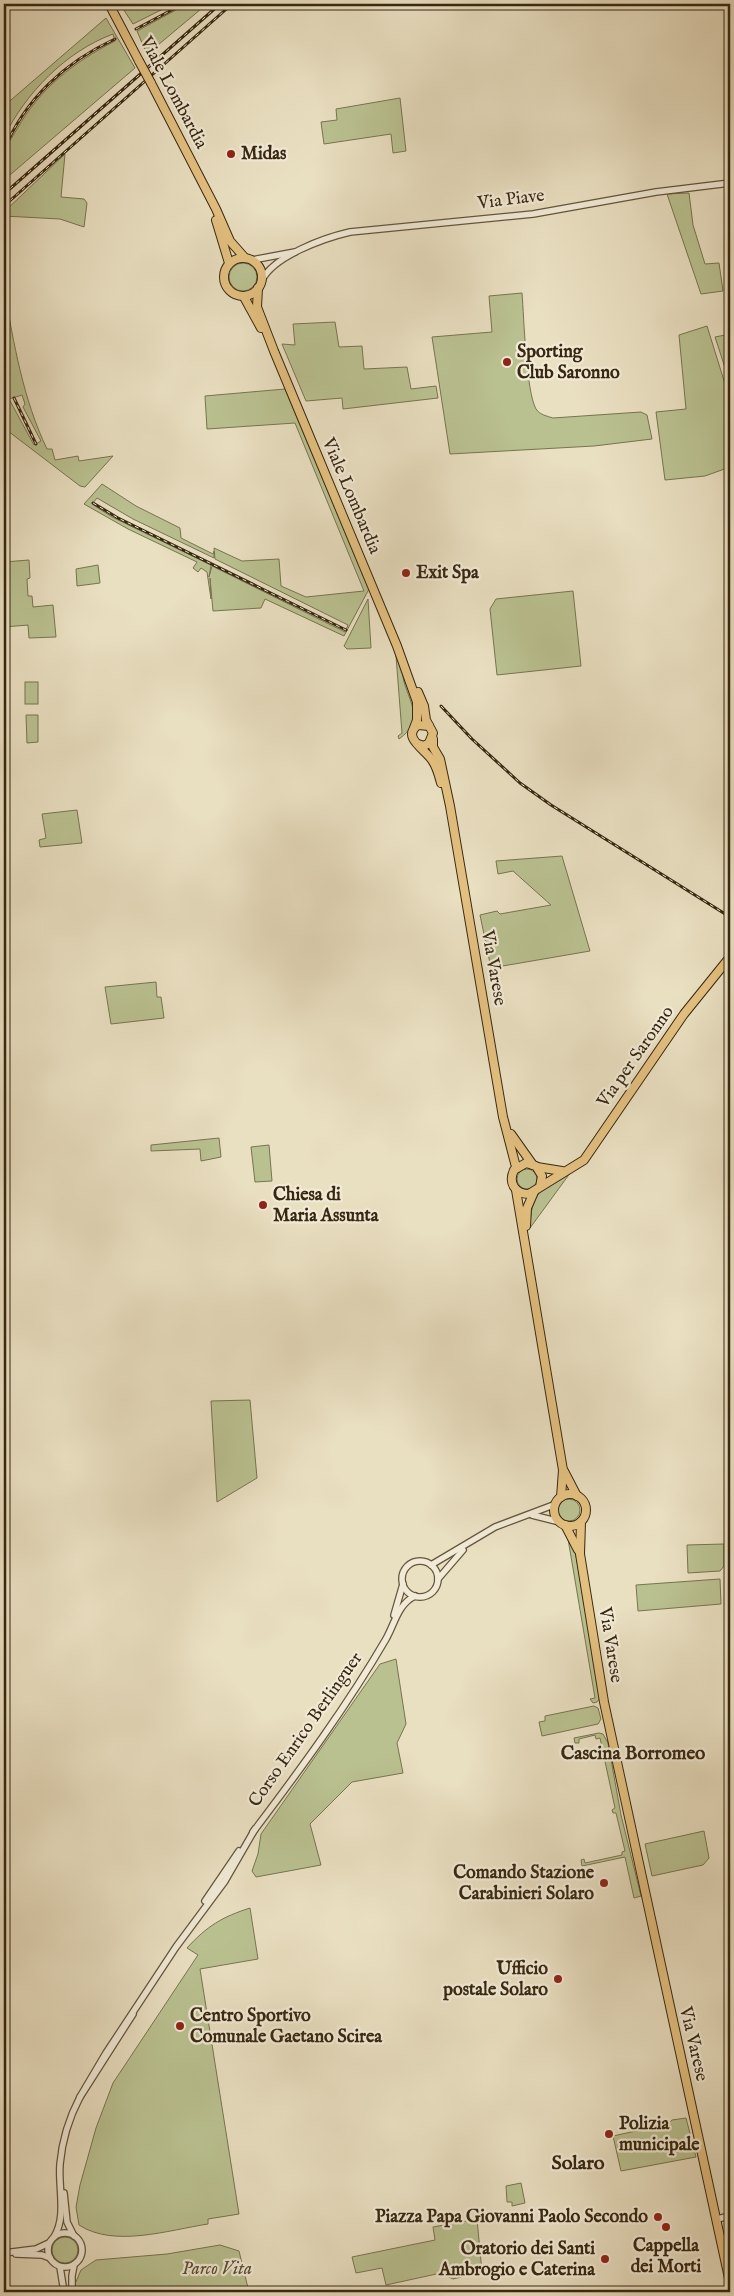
<svg xmlns="http://www.w3.org/2000/svg" width="734" height="2296" font-family="'IM FELL English',serif">
  <rect width="100%" height="100%" fill="#e9dfc1"/>
  <filter id="stains"><feTurbulence type="fractalNoise" baseFrequency=".004" numOctaves="4"/><feColorMatrix values="0 0 0 0 .2 0 0 0 0 .09 0 0 0 0 .02 0 0 0 .5 -.17"/></filter>
  <radialGradient id="worn" r=".72"><stop offset=".6" stop-color="#630" stop-opacity="0"/><stop offset="1" stop-color="#630" stop-opacity=".3"/></radialGradient>
  <!-- green -->
  <g fill="#bac191" stroke="#787450" fill-rule="evenodd">
    <polygon points="120,4 173,4 133,24"/>
    <polygon points="187,4 207,4 152,50 148,57 137,31"/>
    <path d="M106,18l29,50 -131,112c0,-7 -1,-15 0,-23 1,-9 8,-20 13,-28 23,-41 57,-67 98,-88l-2,-7c-48,18 -87,59 -109,103v-31z"/>
    <polygon points="400,98 406,151 393,153 391,134 324,144 321,122 337,120 336,109"/>
    <polygon points="65,154 61,197 84,199 87,203 84,227 60,219 4,216 4,212"/>
    <polygon points="689,193 693,225 705,264 719,263 723,291 701,294 667,194"/>
    <circle cx="243" cy="277" r="14"/>
    <path d="M4,289c10,55 19,110 43,160h5l3,11 23,-4 1,5 34,-5 -28,31 -5,-1 -76,-58zM22,395l3,9 -2,3 18,34 -7,4 -25,-46z"/>
    <path d="M522,293c2,25 4,98 14,116 4,6 11,7 17,9l88,-6 6,3 5,24 -58,7 -144,8 -18,-117 60,-5 -3,-36z"/>
    <polygon points="335,322 339,347 362,346 364,369 407,367 411,389 436,386 438,398 343,409 342,398 306,401 282,344 295,345 293,324"/>
    <polygon points="707,326 730,400 730,467 705,476 665,480 656,412 686,409 679,335"/>
    <polygon points="730,334 730,383 715,337"/>
    <polygon points="285,389 369,589 344,636 265,599 261,608 213,611 210,578 211,599 207,572 201,568 198,572 193,568 197,562 128,529 84,504 102,484 136,506 180,528 181,538 213,554 214,551 214,558 133,519 97,498 92,504 112,517 211,565 209,577 212,566 345,632 348,625 215,559 214,548 242,561 279,559 281,586 306,597 364,591 295,423 207,429 205,396"/>
    <polygon points="29,560 30,578 27,579 28,596 32,596 33,607 53,605 56,637 29,638 28,625 4,627 4,562"/>
    <polygon points="98,565 100,583 77,586 76,569"/>
    <polygon points="573,591 581,666 497,675 490,609 496,599"/>
    <polygon points="368,599 371,648 347,649 344,646"/>
    <path d="M396,656c6,8 6,17 8,26 7,23 20,39 -5,57l-1,-3 4,-3z"/>
    <rect x="25" y="682" width="13" height="22"/>
    <polygon points="38,715 38,742 27,743 26,715"/>
    <polygon points="77,810 82,843 40,847 39,840 46,838 42,814"/>
    <polygon points="562,856 590,951 491,968 480,915 497,911 500,914 551,905 513,871 498,874 496,861"/>
    <polygon points="156,982 157,997 161,997 164,1018 111,1024 105,987"/>
    <polygon points="219,1138 221,1157 201,1161 200,1149 151,1151 151,1145"/>
    <polygon points="269,1145 272,1181 255,1182 251,1147"/>
    <circle cx="527" cy="1179" r="10"/>
    <path d="M569,1174l-1,2 -38,52c1,-34 9,-39 39,-54z"/>
    <polygon points="250,1400 257,1478 217,1502 211,1401"/>
    <circle cx="569" cy="1510" r="11"/>
    <polygon points="567,1533 573,1542 577,1561 600,1698 597,1702 593,1703 590,1699 595,1698"/>
    <polygon points="724,1544 724,1566 720,1571 688,1573 687,1545"/>
    <polygon points="720,1579 721,1604 638,1611 636,1585"/>
    <polygon points="396,1659 406,1724 397,1743 403,1773 352,1782 310,1824 321,1865 256,1877 252,1871 258,1854 261,1834 380,1664"/>
    <polygon points="594,1706 598,1708 601,1719 598,1724 542,1736 539,1722 545,1721 545,1716"/>
    <polygon points="599,1733 603,1734 608,1743 621,1815 641,1896 634,1898 625,1857 582,1866 581,1860 584,1859 585,1863 622,1855 622,1852 625,1851 616,1813 613,1813 612,1810 615,1808 600,1738 596,1739 595,1735 579,1739 579,1743 575,1743 574,1738"/>
    <polygon points="704,1831 709,1858 703,1865 652,1876 645,1844"/>
    <path d="M250,1908l8,51 -58,10 39,245 -31,5v5c-39,6 -94,24 -129,1l-3,-18 4,-22 16,-57 17,-45 85,-128 -11,-7c20,-22 35,-31 63,-40z"/>
    <polygon points="686,2118 696,2157 621,2171 613,2136 668,2124 672,2120"/>
    <polygon points="521,2183 525,2203 512,2206 512,2202 507,2202 506,2186"/>
    <polygon points="477,2219 482,2272 453,2279 441,2273 386,2285 382,2268 356,2273 352,2257 435,2240 433,2227"/>
    <circle cx="65" cy="2250" r="13"/>
    <polygon points="220,2245 239,2251 249,2292 76,2292 75,2284 81,2270 96,2260 167,2254"/>
  </g>
  <g fill="none" stroke-linecap="round" stroke-linejoin="round">
    <!-- tertiary casing -->
    <g stroke="#64553c" stroke-width="8">
      <g id="tertiary">
        <polyline points="252,260 295,252"/>
        <path d="M262,280c12,-24 62,-42 88,-48l183,-18 123,-22 74,-9"/>
        <polyline points="532,1515 560,1522"/>
        <circle cx="420" cy="1579" r="18"/>
        <polyline points="431,1565 495,1527 556,1504"/>
        <polyline points="438,1579 463,1550"/>
        <polyline points="394,1615 403,1584"/>
        <path d="M253,1832c47,-62 94,-126 133,-193 9,-16 12,-35 29,-43"/>
        <polyline points="205,1901 239,1851"/>
        <polyline points="133,2014 80,2097 106,2053 176,1947 225,1881 255,1829"/>
        <polyline points="64,2193 67,2222 74,2236"/>
        <polyline points="717,2219 730,2216"/>
        <circle cx="65" cy="2250" r="17"/>
        <path d="M54,2237c13,-21 4,-49 6,-73 2,-23 9,-46 20,-67"/>
        <polyline points="4,2253 36,2249 49,2243"/>
        <polyline points="16,2254 42,2255 50,2258"/>
        <polyline points="60,2267 64,2292"/>
        <polyline points="72,2292 72,2276 74,2265"/>
      </g>
    </g>
    <!-- primary casing -->
    <g stroke="#372710" stroke-width="10">
      <g id="primary">
        <polyline points="109,4 139,61"/>
        <polyline points="151,83 216,209 230,241 245,258"/>
        <polyline points="216,220 229,263"/>
        <circle cx="243" cy="277" r="19"/>
        <polyline points="258,288 257,307 274,351 397,646 417,702 417,720 414,728"/>
        <polyline points="244,297 261,328"/>
        <polyline points="418,692 424,706 426,720 433,733 429,743 424,746 418,744"/>
        <path d="M429,726l-11,-1c-17,12 7,24 14,35 5,7 7,15 9,23"/>
        <polyline points="433,739 433,747 440,759 450,806 503,1117 516,1167"/>
        <polyline points="511,1134 533,1165"/>
        <polyline points="537,1167 562,1171"/>
        <path d="M540,1187l2,-11 -6,-10 -10,-3 -12,7c-6,13 1,24 15,24l55,-34 100,-146 46,-57"/>
        <polyline points="516,1190 563,1470 561,1497"/>
        <polyline points="526,1226 527,1208 534,1192"/>
        <polyline points="564,1471 577,1496"/>
        <circle cx="570" cy="1510" r="16"/>
        <polyline points="581,1522 580,1554 604,1702 730,2283"/>
        <polyline points="565,1525 578,1550"/>
      </g>
    </g>
    <!-- tertiary -->
    <use href="#tertiary" stroke="#f1ead7" stroke-width="5.5"/>
    <!-- primary -->
    <use href="#primary" stroke="#e4c080" stroke-width="8"/>
    <!-- rail casing -->
    <g stroke="#372710" stroke-width="3">
      <g id="rail">
        <polyline points="136,29 183,4"/>
        <path d="M4,150c21,-51 61,-88 111,-111"/>
        <polyline points="4,194 220,4"/>
        <polyline points="4,206 232,4"/>
        <polyline points="14,398 36,444"/>
        <polyline points="93,503 118,518 346,630"/>
        <polyline points="441,706 472,739 520,783 551,805 730,917"/>
      </g>
    </g>
    <!-- rail -->
    <use href="#rail" stroke="#f1ead7" stroke-width="1" stroke-dasharray="4" stroke-linecap="butt"/>
    <!-- primary-bridge casing -->
    <g stroke="#372710" stroke-width="10" stroke-linecap="butt">
      <polyline id="primary-bridge" points="139,61 151,83"/>
    </g>
    <!-- primary-bridge -->
    <use href="#primary-bridge" stroke="#e4c080" stroke-width="8"/>
  </g>
  <!-- markers -->
  <g fill="#8f2418" stroke="#f1ead7" stroke-width="2">
    <circle cx="231" cy="154" r="5"/>
    <circle cx="507" cy="362" r="5"/>
    <circle cx="406" cy="573" r="5"/>
    <circle cx="263" cy="1205" r="5"/>
    <circle cx="604" cy="1883" r="5"/>
    <circle cx="558" cy="1979" r="5"/>
    <circle cx="180" cy="2026" r="5"/>
    <circle cx="609" cy="2134" r="5"/>
    <circle cx="658" cy="2217" r="5"/>
    <circle cx="666" cy="2227" r="5"/>
    <circle cx="605" cy="2259" r="5"/>
  </g>
  <g text-anchor="middle" dominant-baseline="central" stroke-width="4.5" stroke-linejoin="round" paint-order="stroke">
    <!-- street labels -->
    <g font-size="18" fill="#372710" stroke="#f1ead7">
      <text transform="translate(173 93) rotate(62)">Viale Lombardia</text>
      <text transform="translate(511 200) rotate(-7)">Via Piave</text>
      <text transform="translate(351 496) rotate(67)">Viale Lombardia</text>
      <text transform="translate(493 968) rotate(80)">Via Varese</text>
      <text transform="translate(636 1057) rotate(-55)">Via per Saronno</text>
      <text transform="translate(610 1645) rotate(81)">Via Varese</text>
      <text transform="translate(306 1730) rotate(-55)">Corso Enrico Berlinguer</text>
      <text transform="translate(693 2044) rotate(77)">Via Varese</text>
    </g>
    <!-- poi labels -->
    <g font-size="18" font-weight="bold" fill="#372710" stroke="#f1ead7" text-anchor="start">
      <text x="241" y="154">Midas</text>
      <text x="517" y="352">Sporting<tspan x="517" dy="21">Club Saronno</tspan></text>
      <text x="416" y="573">Exit Spa</text>
      <text x="273" y="1195">Chiesa di<tspan x="273" dy="21">Maria Assunta</tspan></text>
      <text x="594" y="1873" text-anchor="end">Comando Stazione<tspan x="594" dy="21">Carabinieri Solaro</tspan></text>
      <text x="548" y="1969" text-anchor="end">Ufficio<tspan x="548" dy="21">postale Solaro</tspan></text>
      <text x="190" y="2016">Centro Sportivo<tspan x="190" dy="21">Comunale Gaetano Scirea</tspan></text>
      <text x="619" y="2124">Polizia<tspan x="619" dy="21">municipale</tspan></text>
      <text x="648" y="2217" text-anchor="end">Piazza Papa Giovanni Paolo Secondo</text>
      <text x="666" y="2246" text-anchor="middle">Cappella<tspan x="666" dy="21">dei Morti</tspan></text>
      <text x="595" y="2249" text-anchor="end">Oratorio dei Santi<tspan x="595" dy="21">Ambrogio e Caterina</tspan></text>
    </g>
    <!-- park labels -->
    <g font-size="18" font-style="italic" fill="#584e30" stroke="#f1ead7">
      <text x="217" y="2269">Parco Vita</text>
    </g>
    <!-- neighbourhood labels -->
    <g font-size="19" font-weight="bold" fill="#372710" stroke="#f1ead7">
      <text x="633" y="1754">Cascina Borromeo</text>
    </g>
    <!-- quarter labels -->
    <g font-size="20" font-weight="bold" fill="#372710" stroke="#f1ead7">
      <text x="578" y="2163">Solaro</text>
    </g>
  </g>
  <!-- margin -->
  <rect width="734" height="2296" fill="none" stroke="#e9dfc1" stroke-width="20"/>
  <rect x="5" y="5" width="724" height="2286" fill="none" stroke="#372710" stroke-width="2.5"/>
  <rect x="10" y="10" width="714" height="2276" fill="none" stroke="#372710"/>
  <rect width="100%" height="100%" filter="url(#stains)"/>
  <rect width="100%" height="100%" fill="url(#worn)"/>
</svg>
